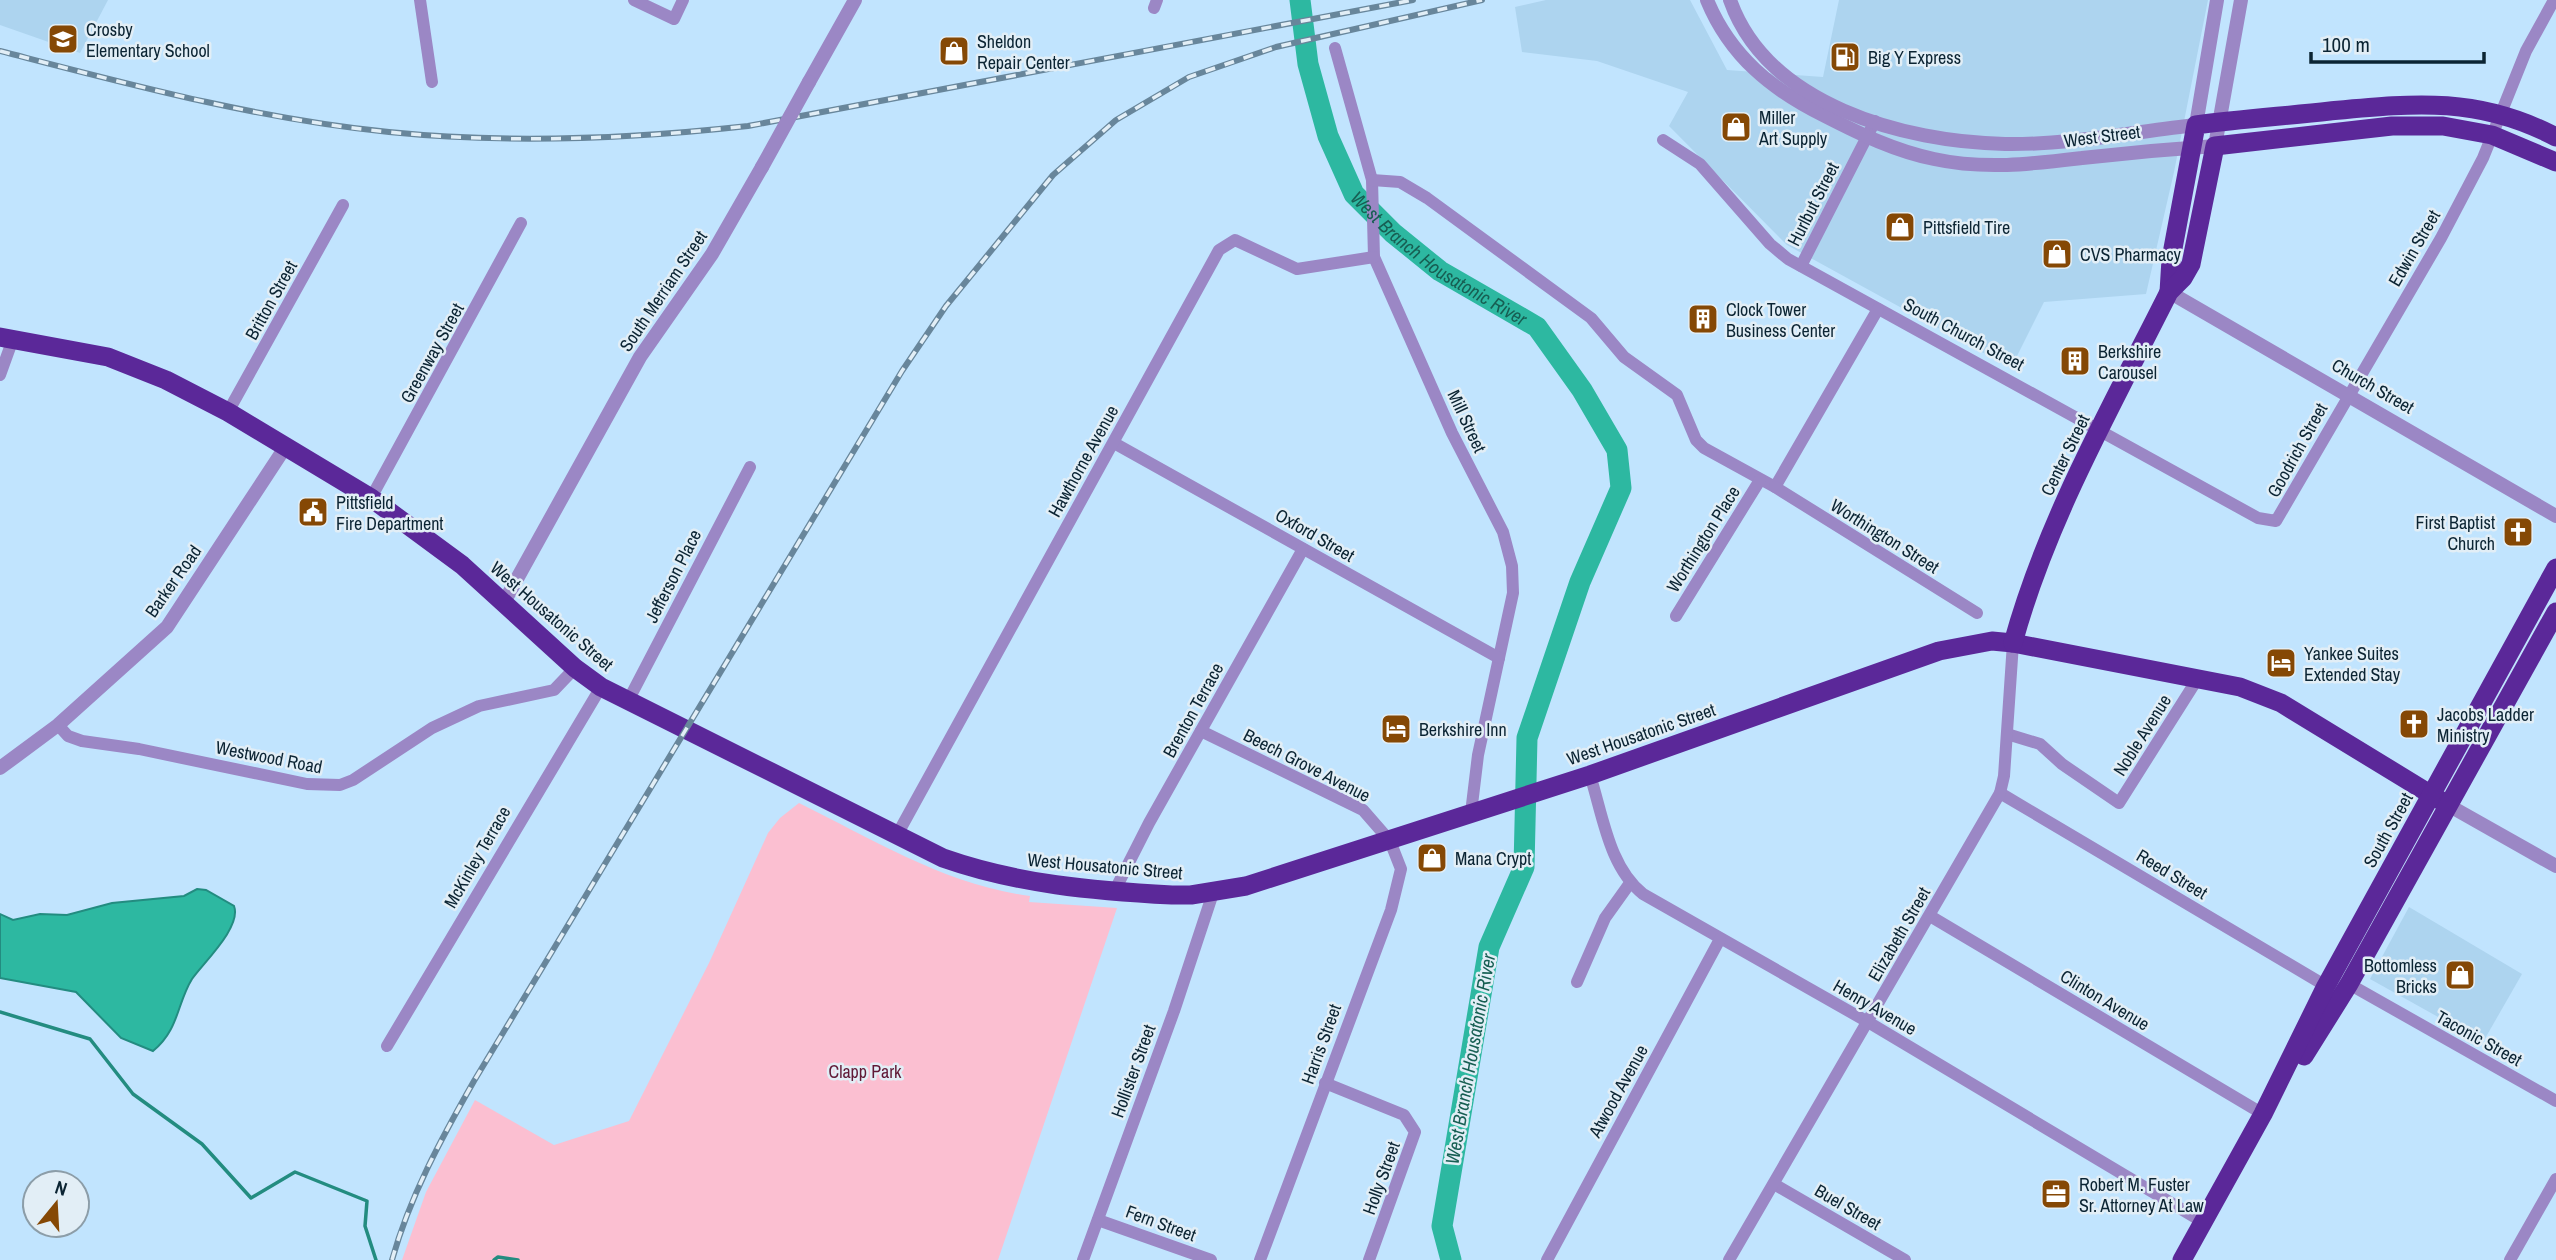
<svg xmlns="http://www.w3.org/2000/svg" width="2556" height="1260" font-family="'Archivo Narrow',sans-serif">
  <rect width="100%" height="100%" fill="#c1e4fe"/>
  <!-- built -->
  <g fill="#add4ef">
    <polygon points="0,0 108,0 80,53 0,25"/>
    <polygon points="1546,0 1690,0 1727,70 1823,77 1839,0 2208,0 2174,172 2146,294 2044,302 2011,368 1787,245 1669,126 1688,92 1597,61 1522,52 1515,7"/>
    <polygon points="2409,907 2522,974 2483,1042 2370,979"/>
  </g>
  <!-- green -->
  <path fill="#fbbfd1" d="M799,803c75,37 147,82 231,93l-1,6 88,6 -119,352h-596l24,-68 49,-92 79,45 75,-24 80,-158 59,-130 12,-15z"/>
  <!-- water -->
  <path fill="#2db8a1" stroke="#238c80" stroke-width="2" d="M197,889l9,1 28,16c8,21 -31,57 -42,73 -15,24 -13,51 -39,72l-32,-13 -45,-46 -76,-14v-64l13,6 27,-6 27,1 45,-12 72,-7z"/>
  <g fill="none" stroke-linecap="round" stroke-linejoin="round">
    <!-- stream -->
    <g stroke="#238c80" stroke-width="3.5">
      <polyline points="0,1012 90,1039 133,1094 202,1144 251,1198 295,1172 367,1201 365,1226 376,1260"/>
      <polyline points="494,1260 498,1257 518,1260"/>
    </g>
    <!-- river -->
    <path stroke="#2db8a1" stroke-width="21" id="s1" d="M1300,0l8,64 20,72 26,58 39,39 47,38 97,56 45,63 35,60 4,38 -41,94 -53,156 -3,129 -35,80 -47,279 9,34"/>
    <!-- minor -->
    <g stroke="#9b87c5" stroke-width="12">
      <polyline points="420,0 432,82"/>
      <polyline points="634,0 674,19 683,0"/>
      <polyline points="1154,8 1157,0"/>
      <polyline points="1335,48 1372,180 1374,257 1452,433 1503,532 1512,566 1513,593 1478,755 1471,813"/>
      <polyline points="1663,140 1700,164 1770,244 1788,259 2258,518 2276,521 2441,238 2483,158 2526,51 2554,0"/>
      <polyline points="1372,180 1400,182 1427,198 1591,318 1624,357 1677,395 1696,440 1704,448 1775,487 1878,309"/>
      <polyline points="1801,266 1875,121"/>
      <polyline points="0,375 13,339"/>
      <polyline points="228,412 343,205"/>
      <polyline points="1114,443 1499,658"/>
      <polyline points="1775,487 1977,613"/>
      <polyline points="371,498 521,223"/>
      <polyline points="1676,616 1760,480"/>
      <polyline points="628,701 750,467"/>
      <polyline points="58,725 68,736 82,741 139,749 307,784 340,785 353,780 432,728 479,706 554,690 575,668"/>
      <polyline points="1201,731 1363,810 1390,841 1401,869 1391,910 1260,1260"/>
      <polyline points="2007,734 2040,744 2062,764 2119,803 2198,678"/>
      <path d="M1590,775c13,41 19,92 53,119l225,128 335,200"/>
      <polyline points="2000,793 2326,986"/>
      <path d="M897,835c107,-195 215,-390 322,-585l16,-10 62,29 77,-12"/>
      <polyline points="1115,890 1149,823 1303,549"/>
      <polyline points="1930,916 2263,1114"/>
      <polyline points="1577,982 1605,918 1630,883"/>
      <polyline points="2349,984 2556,1101"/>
      <polyline points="387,1046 601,687"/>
      <polyline points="1325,1083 1404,1115 1415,1132 1369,1260"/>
      <polyline points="1774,1184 1905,1260"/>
      <polyline points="1098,1220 1211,1260"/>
      <polyline points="1083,1260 1174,1011 1213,893"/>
      <polyline points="1547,1260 1720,939"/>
      <polyline points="1729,1260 2000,793 2004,776 2013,643"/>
      <polyline points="2510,1260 2556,1179"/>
    </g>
    <!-- tertiary -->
    <g stroke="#9b87c5" stroke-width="14">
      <path d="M1707,0c23,56 65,90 118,116 35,18 70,35 109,43 50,11 98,5 148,-1 44,-5 88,-9 133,-12l26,-146"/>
      <path d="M1730,0c37,105 174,142 275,144 64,1 128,-12 191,-19l21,-125"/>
      <polyline points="809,82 855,0"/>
      <polyline points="2169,292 2556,516"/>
      <polyline points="503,604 640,357 712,254 762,167"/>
      <polyline points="0,768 58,725 167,627 286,446"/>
      <polyline points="2448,805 2556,866"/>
    </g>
    <!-- trunk -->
    <g stroke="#5b2899" stroke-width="19">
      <path d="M2169,292l2,-33 25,-134c44,-6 89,-9 134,-14 84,-8 148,-15 226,26"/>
      <path d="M0,337l108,20 58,23 62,32 143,86 91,67 113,103 26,19 342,171c74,26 151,33 229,37h19l55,-9 344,-111 349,-124 53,-10 21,2 227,44 41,16 167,102"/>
      <path d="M2013,643c34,-124 99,-237 156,-351l14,-14 8,-14 24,-118 177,-20h51l49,9 64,27"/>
      <polyline points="2304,1056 2349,984 2556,612"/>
      <polyline points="2182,1260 2263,1114 2326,986 2556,568"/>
    </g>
    <!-- rail casing -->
    <g stroke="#68869b" stroke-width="6">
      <g id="rail">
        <path d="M0,51c128,33 257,68 389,81 120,12 240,7 359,-6l665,-126"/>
        <path d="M392,1260c18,-64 49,-121 82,-179l428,-710 44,-65 107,-131 63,-55 73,-43 87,-30 206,-47"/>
      </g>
    </g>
    <!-- rail -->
    <use href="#rail" stroke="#e2eef6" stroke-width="3.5" stroke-dasharray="10" stroke-linecap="butt"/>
    <!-- tertiary-bridge -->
    <polyline stroke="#9b87c5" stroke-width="14" points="762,167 809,82"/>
  </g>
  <!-- icons -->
  <defs>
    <g id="school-square" transform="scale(1.575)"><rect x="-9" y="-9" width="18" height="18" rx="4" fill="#854805" stroke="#e2eef6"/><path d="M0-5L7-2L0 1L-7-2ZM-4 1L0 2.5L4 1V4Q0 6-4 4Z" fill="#fff"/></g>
    <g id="shop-square" transform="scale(1.575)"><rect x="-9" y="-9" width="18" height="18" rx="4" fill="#854805" stroke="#e2eef6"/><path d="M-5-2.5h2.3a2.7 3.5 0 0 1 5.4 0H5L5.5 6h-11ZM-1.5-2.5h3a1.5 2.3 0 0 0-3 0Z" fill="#fff"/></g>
    <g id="fuel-square" transform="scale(1.575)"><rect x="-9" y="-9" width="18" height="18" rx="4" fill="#854805" stroke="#e2eef6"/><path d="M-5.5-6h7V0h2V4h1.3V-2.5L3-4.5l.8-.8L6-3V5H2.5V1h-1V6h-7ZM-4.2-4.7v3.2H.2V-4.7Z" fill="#fff"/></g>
    <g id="building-square" transform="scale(1.575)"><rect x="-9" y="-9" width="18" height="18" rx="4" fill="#854805" stroke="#e2eef6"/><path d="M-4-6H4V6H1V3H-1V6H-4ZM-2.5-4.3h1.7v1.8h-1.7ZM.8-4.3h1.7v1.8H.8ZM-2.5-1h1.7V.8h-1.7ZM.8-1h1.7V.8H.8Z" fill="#fff"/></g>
    <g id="civic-square" transform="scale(1.575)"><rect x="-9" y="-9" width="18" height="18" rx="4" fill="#854805" stroke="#e2eef6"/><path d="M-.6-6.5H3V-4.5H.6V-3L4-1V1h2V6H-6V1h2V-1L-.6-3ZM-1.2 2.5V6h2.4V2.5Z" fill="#fff"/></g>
    <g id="church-square" transform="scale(1.575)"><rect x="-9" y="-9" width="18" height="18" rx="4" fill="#854805" stroke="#e2eef6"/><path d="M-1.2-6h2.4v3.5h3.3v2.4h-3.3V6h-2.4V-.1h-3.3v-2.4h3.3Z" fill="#fff"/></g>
    <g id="hotel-square" transform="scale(1.575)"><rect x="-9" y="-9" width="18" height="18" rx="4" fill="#854805" stroke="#e2eef6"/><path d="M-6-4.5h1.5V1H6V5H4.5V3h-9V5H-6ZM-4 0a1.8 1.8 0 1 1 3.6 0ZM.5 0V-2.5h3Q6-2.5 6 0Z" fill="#fff"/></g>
    <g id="office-square" transform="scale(1.575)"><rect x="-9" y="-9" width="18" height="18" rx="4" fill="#854805" stroke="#e2eef6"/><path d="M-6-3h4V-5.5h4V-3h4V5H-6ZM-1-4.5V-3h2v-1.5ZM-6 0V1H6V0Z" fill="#fff"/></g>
  </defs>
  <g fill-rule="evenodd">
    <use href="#school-square" x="63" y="39"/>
    <use href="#shop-square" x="954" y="51"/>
    <use href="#fuel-square" x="1845" y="57"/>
    <use href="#shop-square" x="1736" y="127"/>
    <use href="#shop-square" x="1900" y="227"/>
    <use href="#shop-square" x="2057" y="254"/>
    <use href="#building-square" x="1703" y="319"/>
    <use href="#building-square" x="2075" y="361"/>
    <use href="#civic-square" x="313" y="512"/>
    <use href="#church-square" x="2518" y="532"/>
    <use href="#hotel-square" x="2281" y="663"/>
    <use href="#church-square" x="2414" y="724"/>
    <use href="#hotel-square" x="1396" y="729"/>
    <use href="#shop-square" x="1432" y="858"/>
    <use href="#shop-square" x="2460" y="975"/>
    <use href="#office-square" x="2056" y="1194"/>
  </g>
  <g text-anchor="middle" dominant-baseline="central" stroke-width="5" stroke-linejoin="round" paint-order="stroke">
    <!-- poi labels -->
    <g font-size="18" fill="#0b2433" stroke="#e2eef6" text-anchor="start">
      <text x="86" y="29">Crosby<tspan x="86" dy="21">Elementary School</tspan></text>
      <text x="977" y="41">Sheldon<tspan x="977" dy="21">Repair Center</tspan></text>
      <text x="1868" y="57">Big Y Express</text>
      <text x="1759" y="117">Miller<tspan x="1759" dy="21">Art Supply</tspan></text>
      <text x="1923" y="227">Pittsfield Tire</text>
      <text x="2080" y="254">CVS Pharmacy</text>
      <text x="1726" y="309">Clock Tower<tspan x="1726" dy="21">Business Center</tspan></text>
      <text x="2098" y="351">Berkshire<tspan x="2098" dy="21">Carousel</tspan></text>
      <text x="336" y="502">Pittsfield<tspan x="336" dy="21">Fire Department</tspan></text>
      <text x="2495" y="522" text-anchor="end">First Baptist<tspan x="2495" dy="21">Church</tspan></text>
      <text x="2304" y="653">Yankee Suites<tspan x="2304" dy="21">Extended Stay</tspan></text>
      <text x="2437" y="714">Jacobs Ladder<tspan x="2437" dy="21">Ministry</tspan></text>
      <text x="1419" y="729">Berkshire Inn</text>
      <text x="1455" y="858">Mana Crypt</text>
      <text x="2437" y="965" text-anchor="end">Bottomless<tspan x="2437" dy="21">Bricks</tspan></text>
      <text x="2079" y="1184">Robert M. Fuster<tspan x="2079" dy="21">Sr. Attorney At Law</tspan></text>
    </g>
    <!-- street labels -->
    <g font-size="18" fill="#0b2433" stroke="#e2eef6">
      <text transform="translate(2102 136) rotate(-7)">West Street</text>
      <text transform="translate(1813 204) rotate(-63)">Hurlbut Street</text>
      <text transform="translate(2414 248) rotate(-60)">Edwin Street</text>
      <text transform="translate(663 291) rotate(-56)">South Merriam Street</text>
      <text transform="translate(271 300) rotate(-61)">Britton Street</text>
      <text transform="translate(1964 334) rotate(28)">South Church Street</text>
      <text transform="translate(432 353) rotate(-61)">Greenway Street</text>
      <text transform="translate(2373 386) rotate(30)">Church Street</text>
      <text transform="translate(1467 421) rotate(65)">Mill Street</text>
      <text transform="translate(2297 450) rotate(-61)">Goodrich Street</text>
      <text transform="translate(2065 455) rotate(-64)">Center Street</text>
      <text transform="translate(1083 461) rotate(-61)">Hawthorne Avenue</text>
      <text transform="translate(1315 535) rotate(30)">Oxford Street</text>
      <text transform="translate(1885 536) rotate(32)">Worthington Street</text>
      <text transform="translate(1703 539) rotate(-58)">Worthington Place</text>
      <text transform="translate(673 576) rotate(-63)">Jefferson Place</text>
      <text transform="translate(173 581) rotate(-55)">Barker Road</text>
      <text transform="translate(552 616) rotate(41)">West Housatonic Street</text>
      <text transform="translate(1193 710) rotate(-61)">Brenton Terrace</text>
      <text transform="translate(1641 734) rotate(-19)">West Housatonic Street</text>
      <text transform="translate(2142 735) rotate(-58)">Noble Avenue</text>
      <text transform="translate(269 757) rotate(11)">Westwood Road</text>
      <text transform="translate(1307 765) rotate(27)">Beech Grove Avenue</text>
      <text transform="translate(2388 830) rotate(-61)">South Street</text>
      <text transform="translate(477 857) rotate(-60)">McKinley Terrace</text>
      <text transform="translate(1105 866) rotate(5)">West Housatonic Street</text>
      <text transform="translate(2172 874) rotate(31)">Reed Street</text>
      <text transform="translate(1899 934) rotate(-60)">Elizabeth Street</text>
      <text transform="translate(2105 1000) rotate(31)">Clinton Avenue</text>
      <text transform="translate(1875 1007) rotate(30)">Henry Avenue</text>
      <text transform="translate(2479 1038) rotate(29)">Taconic Street</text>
      <text transform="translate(1321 1044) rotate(-70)">Harris Street</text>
      <text transform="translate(1133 1071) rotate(-70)">Hollister Street</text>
      <text transform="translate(1618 1091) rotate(-61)">Atwood Avenue</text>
      <text transform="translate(1381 1178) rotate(-70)">Holly Street</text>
      <text transform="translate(1848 1207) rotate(30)">Buel Street</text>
      <text transform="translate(1161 1223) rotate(20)">Fern Street</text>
    </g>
    <!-- park labels -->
    <g font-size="18" fill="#601936" stroke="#e2eef6">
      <text x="865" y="1071">Clapp Park</text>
    </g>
    <!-- water labels -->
    <g font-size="19" font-style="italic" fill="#175f53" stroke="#e2eef6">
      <text stroke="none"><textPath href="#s1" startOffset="310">West Branch Housatonic River</textPath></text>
      <text transform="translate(1470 1059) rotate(-80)">West Branch Housatonic River</text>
    </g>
  </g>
  <!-- north arrow -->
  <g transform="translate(56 1204) rotate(18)"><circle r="33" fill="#e2eef6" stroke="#8c9da8" stroke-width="2"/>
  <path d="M0-5L12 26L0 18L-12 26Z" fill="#854805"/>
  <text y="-10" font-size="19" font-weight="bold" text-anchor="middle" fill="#0b2433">N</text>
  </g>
  <!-- scale -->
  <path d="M2311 52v10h173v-10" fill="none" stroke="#0b2433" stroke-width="3.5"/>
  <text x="2322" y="52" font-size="21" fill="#0b2433" stroke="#e2eef6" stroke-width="5" paint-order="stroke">100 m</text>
</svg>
